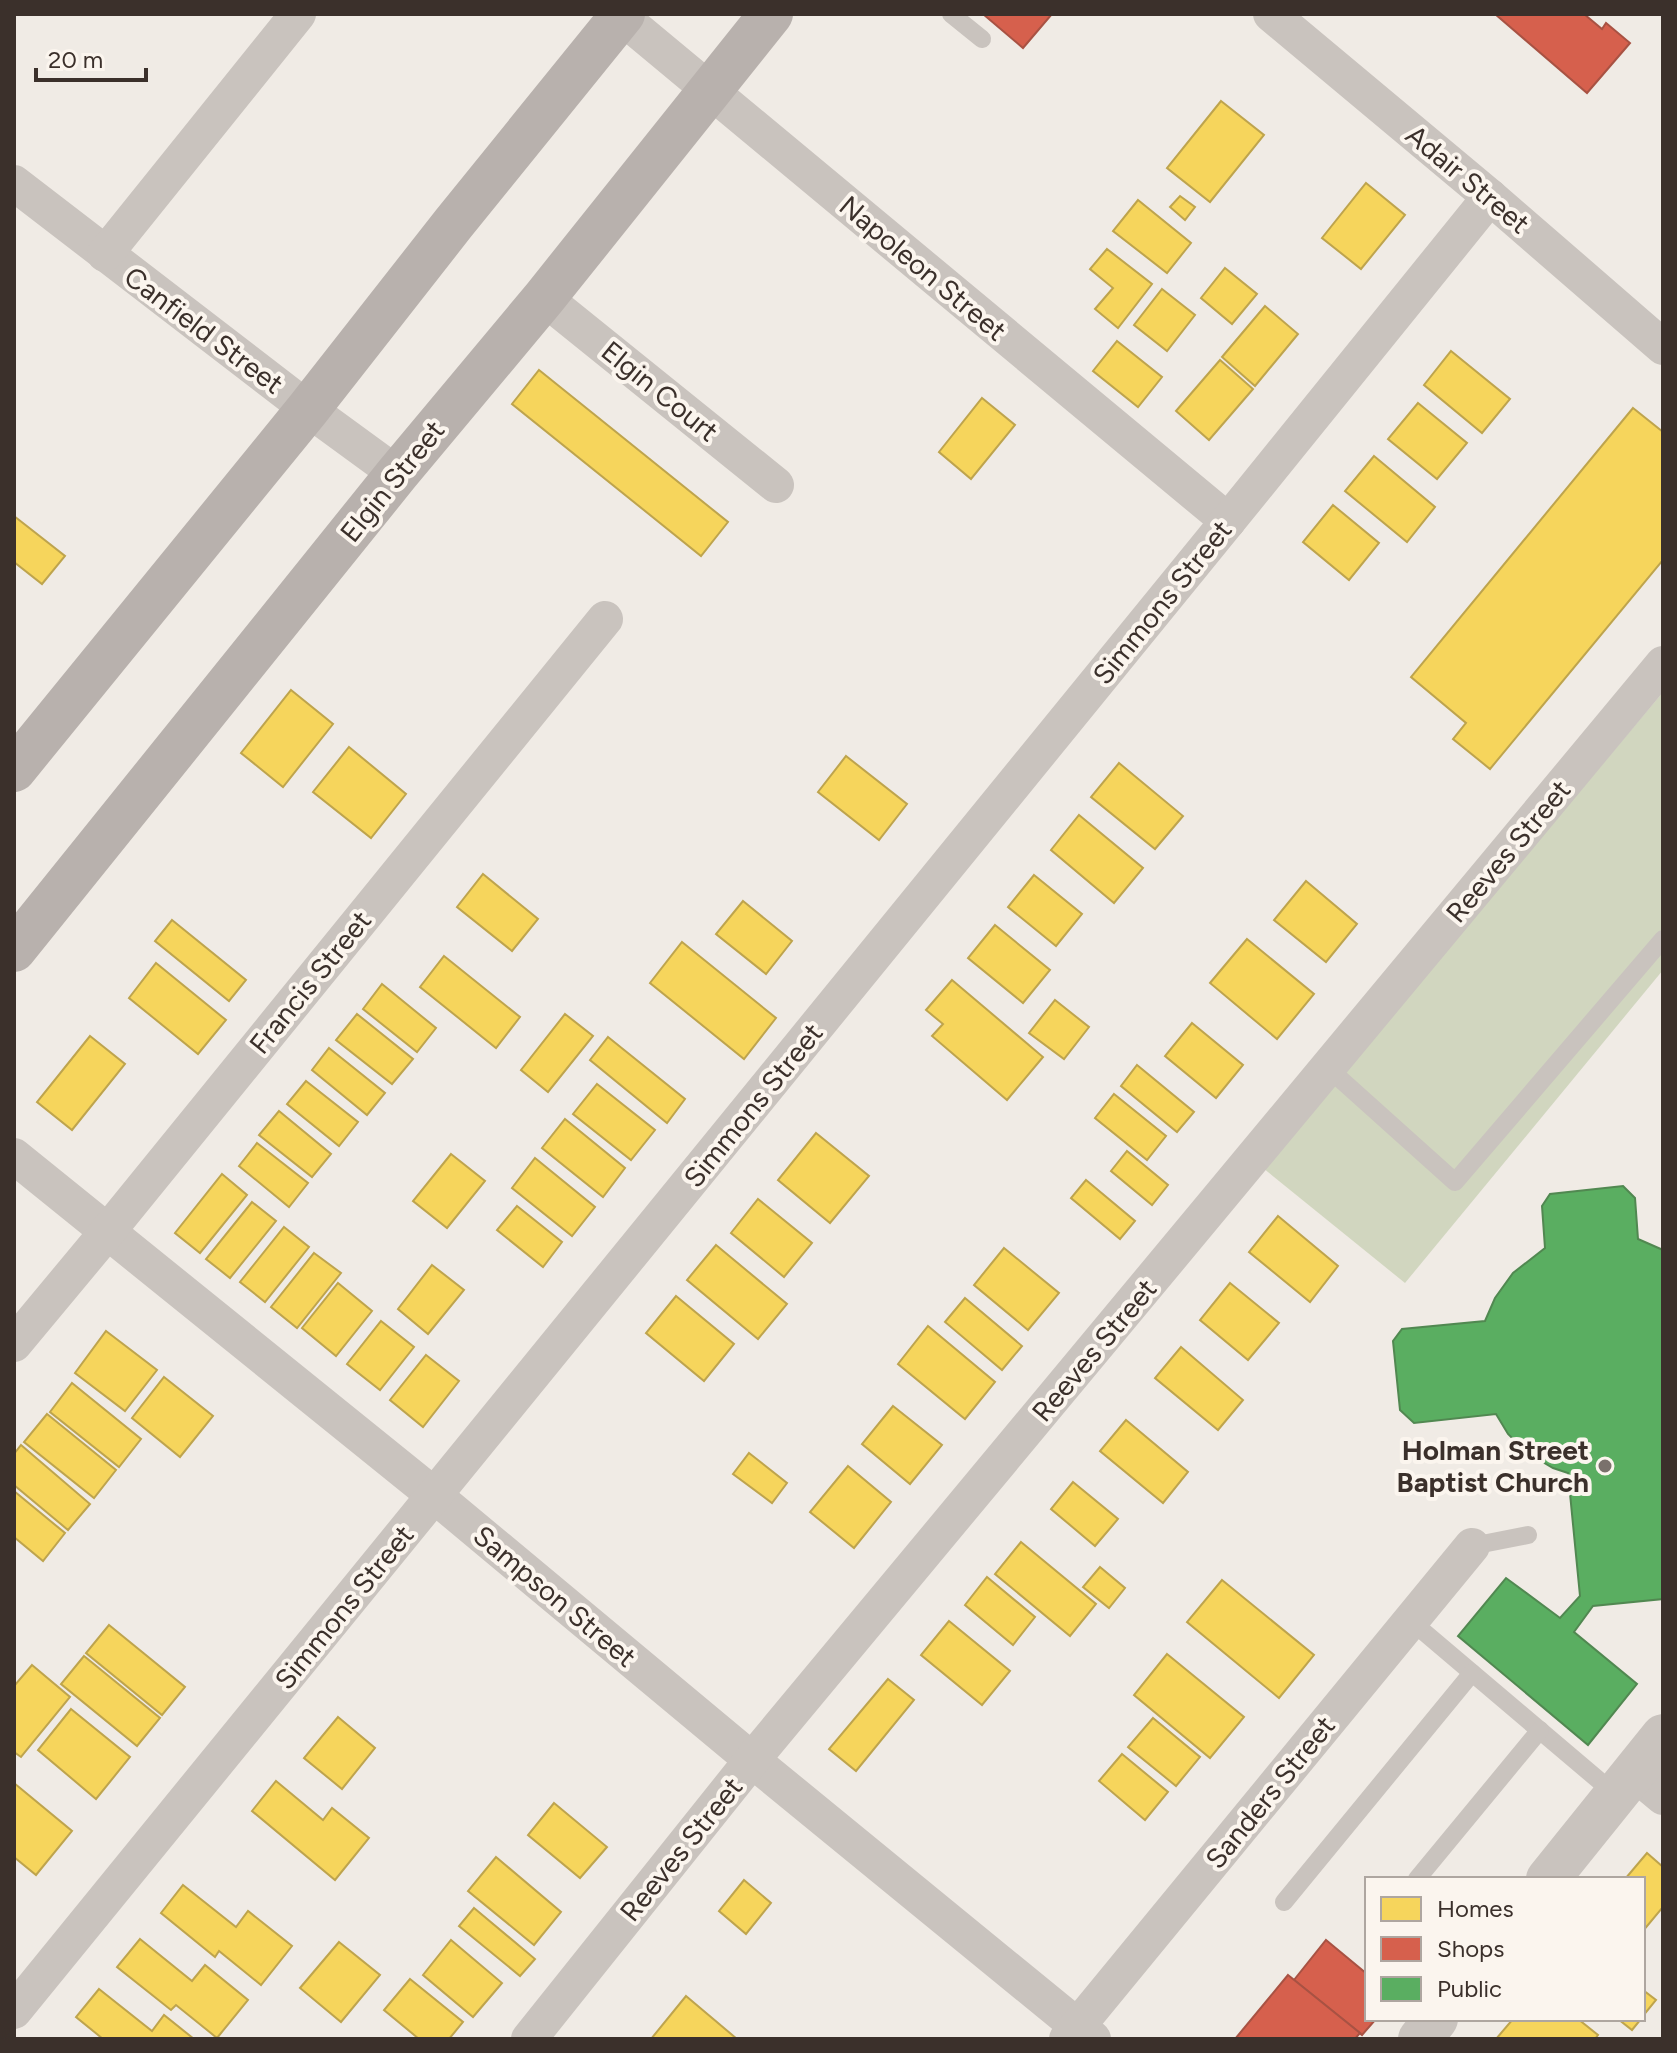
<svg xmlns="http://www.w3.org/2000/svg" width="1677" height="2053" font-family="Figtree,sans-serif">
  <rect width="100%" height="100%" fill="#f0ebe5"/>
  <!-- green -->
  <polygon fill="#d1d6bf" points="1663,692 1663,970 1405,1283 1263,1168"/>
  <!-- homes -->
  <g fill="#f6d55c" stroke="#bea44d" stroke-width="2">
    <polygon points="1221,101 1264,135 1210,202 1167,168"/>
    <polygon points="1366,183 1405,215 1361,269 1322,238"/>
    <polygon points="1180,196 1195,207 1185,220 1170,207"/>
    <polygon points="1138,200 1191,243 1167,273 1113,231"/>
    <polygon points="1107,249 1152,284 1118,328 1095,309 1113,288 1090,269"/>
    <polygon points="1225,268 1257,294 1232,324 1201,298"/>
    <polygon points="1162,289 1195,315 1167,351 1134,325"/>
    <polygon points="1265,306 1298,334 1255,386 1222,357"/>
    <polygon points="1117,341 1162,377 1138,407 1093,371"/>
    <polygon points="1451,351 1510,399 1482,433 1424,385"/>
    <polygon points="1220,360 1253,389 1209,440 1176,411"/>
    <polygon points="539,370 728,522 701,556 512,404"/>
    <polygon points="982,398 1015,425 971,479 939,452"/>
    <polygon points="1418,403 1467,443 1437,479 1388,439"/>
    <polygon points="1633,408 1663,432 1663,560 1490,769 1453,739 1466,723 1411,677"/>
    <polygon points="1374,456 1435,507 1407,542 1345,491"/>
    <polygon points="1333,505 1379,543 1349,580 1303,542"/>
    <polygon points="14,516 65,556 42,584 14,562"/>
    <polygon points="291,690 333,724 283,787 241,753"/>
    <polygon points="349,747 406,794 371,838 313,792"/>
    <polygon points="846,756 907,804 879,840 818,792"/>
    <polygon points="1119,763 1183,816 1155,849 1091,797"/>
    <polygon points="1079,815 1143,868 1114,903 1051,850"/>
    <polygon points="483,874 538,919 512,951 457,907"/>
    <polygon points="1034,875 1082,914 1056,946 1008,907"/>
    <polygon points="1306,881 1357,924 1326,962 1274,920"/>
    <polygon points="743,901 792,941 766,974 716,934"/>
    <polygon points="172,920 246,980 229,1001 155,941"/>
    <polygon points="995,925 1050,970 1023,1003 968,958"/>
    <polygon points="1247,939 1314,994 1277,1039 1210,983"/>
    <polygon points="682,942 776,1018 744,1059 650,983"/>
    <polygon points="444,956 520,1017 496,1048 420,987"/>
    <polygon points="156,963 226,1020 198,1054 129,998"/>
    <polygon points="952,980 1043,1057 1007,1100 932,1036 943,1024 926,1010"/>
    <polygon points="382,984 436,1028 417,1052 363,1009"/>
    <polygon points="1055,1000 1089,1027 1064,1059 1029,1033"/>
    <polygon points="357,1014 413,1059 392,1084 336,1040"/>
    <polygon points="565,1014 593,1036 548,1092 521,1070"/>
    <polygon points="1192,1023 1243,1065 1216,1098 1165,1056"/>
    <polygon points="90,1036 125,1064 72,1130 37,1102"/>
    <polygon points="608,1037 685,1099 667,1123 590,1060"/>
    <polygon points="329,1048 385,1093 367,1115 312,1070"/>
    <polygon points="1137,1065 1194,1112 1177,1132 1121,1086"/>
    <polygon points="306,1081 358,1122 339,1146 287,1104"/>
    <polygon points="597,1084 655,1130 631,1160 573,1114"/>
    <polygon points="1114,1094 1166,1136 1147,1160 1095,1118"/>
    <polygon points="279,1111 331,1154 312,1177 259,1135"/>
    <polygon points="565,1119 625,1168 603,1197 542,1148"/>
    <polygon points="816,1133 869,1176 830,1223 778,1180"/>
    <polygon points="257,1143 308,1183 289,1207 239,1166"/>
    <polygon points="1127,1151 1168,1185 1152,1205 1111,1171"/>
    <polygon points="451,1154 485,1181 447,1228 413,1201"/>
    <polygon points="535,1158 595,1207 572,1236 512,1188"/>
    <polygon points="222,1174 247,1195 200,1253 175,1233"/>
    <polygon points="1086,1180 1135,1221 1120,1239 1071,1198"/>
    <polygon points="758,1199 812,1243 784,1277 731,1233"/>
    <polygon points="252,1202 276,1221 230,1278 206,1259"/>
    <polygon points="517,1206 562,1242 543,1267 497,1230"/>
    <polygon points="1278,1216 1338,1266 1310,1302 1249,1252"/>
    <polygon points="284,1227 309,1247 265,1302 240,1282"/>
    <polygon points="716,1245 787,1304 758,1339 687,1280"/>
    <polygon points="1004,1248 1059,1293 1028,1330 974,1285"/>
    <polygon points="314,1253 341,1273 297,1328 271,1307"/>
    <polygon points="432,1265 464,1290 428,1334 398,1309"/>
    <polygon points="338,1283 372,1311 336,1356 302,1328"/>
    <polygon points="1230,1283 1279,1323 1248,1360 1200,1320"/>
    <polygon points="676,1296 734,1344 704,1381 646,1333"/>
    <polygon points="965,1298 1022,1346 1002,1370 945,1322"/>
    <polygon points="381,1321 414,1347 380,1390 347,1364"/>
    <polygon points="928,1326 995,1382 965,1419 898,1364"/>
    <polygon points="106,1331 157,1370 125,1411 75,1373"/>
    <polygon points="1181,1347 1243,1400 1218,1430 1155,1378"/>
    <polygon points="426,1355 459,1381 423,1427 390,1400"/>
    <polygon points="164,1377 213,1416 180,1457 132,1418"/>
    <polygon points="72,1383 141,1439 119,1467 50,1412"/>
    <polygon points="893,1406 942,1445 910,1484 862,1444"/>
    <polygon points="47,1414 116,1470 94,1498 24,1442"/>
    <polygon points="1126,1420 1188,1472 1163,1503 1100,1451"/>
    <polygon points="21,1445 90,1504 68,1530 14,1485 14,1454"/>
    <polygon points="749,1453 787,1483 772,1503 733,1474"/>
    <polygon points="848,1466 891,1502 854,1548 810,1512"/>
    <polygon points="1073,1482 1118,1519 1095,1546 1051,1509"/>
    <polygon points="14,1491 65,1533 43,1561 14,1537"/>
    <polygon points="1021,1542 1096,1604 1070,1636 995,1574"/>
    <polygon points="1100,1567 1125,1588 1109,1608 1083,1587"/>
    <polygon points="987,1577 1035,1617 1013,1645 965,1605"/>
    <polygon points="1222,1580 1314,1655 1279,1698 1187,1622"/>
    <polygon points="949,1621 1010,1671 982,1705 921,1655"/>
    <polygon points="109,1625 185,1687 162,1715 86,1653"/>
    <polygon points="1167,1654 1244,1717 1210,1758 1134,1695"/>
    <polygon points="84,1656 160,1718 137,1746 61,1684"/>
    <polygon points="32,1665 70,1697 21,1757 14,1752 14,1686"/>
    <polygon points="888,1679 914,1700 856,1771 829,1749"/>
    <polygon points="71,1709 130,1757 96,1799 38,1750"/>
    <polygon points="338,1717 375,1748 342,1789 304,1758"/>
    <polygon points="1153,1718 1200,1757 1176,1786 1128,1747"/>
    <polygon points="1122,1754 1168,1792 1145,1820 1099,1781"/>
    <polygon points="276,1781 323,1820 332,1808 369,1838 335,1880 252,1811"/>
    <polygon points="14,1783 72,1831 36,1875 14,1857"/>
    <polygon points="554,1803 607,1847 580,1878 528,1835"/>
    <polygon points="1647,1853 1663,1867 1663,1907 1643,1931 1643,1879 1625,1879"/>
    <polygon points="496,1857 561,1912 534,1945 468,1891"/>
    <polygon points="744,1880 771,1903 746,1934 719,1911"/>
    <polygon points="183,1885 236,1927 248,1911 292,1946 261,1985 219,1951 215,1957 161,1913"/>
    <polygon points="474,1908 535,1959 520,1976 459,1926"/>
    <polygon points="140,1939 192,1981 205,1965 248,2000 217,2038 176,2005 171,2010 117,1967"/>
    <polygon points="451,1940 502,1983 473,2017 423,1975"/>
    <polygon points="339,1942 380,1975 341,2022 300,1988"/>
    <polygon points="410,1979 463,2022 449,2039 419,2039 384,2010"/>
    <polygon points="99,1989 152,2031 164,2015 194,2039 103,2039 76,2017"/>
    <polygon points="1643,1990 1656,2000 1643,2016"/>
    <polygon points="686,1996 737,2039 651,2039"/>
    <polygon points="1513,2019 1578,2019 1598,2035 1595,2039 1496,2039"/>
    <polygon points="1618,2019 1641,2019 1632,2030"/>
  </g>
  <!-- shops -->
  <g fill="#d6604d" stroke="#a85243" stroke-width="2">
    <polygon points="983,14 1052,14 1023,48"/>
    <polygon points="1495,14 1584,14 1602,29 1606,23 1630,43 1587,93"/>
    <polygon points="1326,1940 1367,1974 1367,2019 1376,2019 1362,2035 1294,1980"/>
    <polygon points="1288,1975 1360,2033 1355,2039 1235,2039"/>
  </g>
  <!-- public -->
  <polygon fill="#5aae61" stroke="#518851" stroke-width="2" points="1623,1186 1635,1198 1638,1239 1663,1250 1662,1466 1663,1599 1593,1606 1574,1632 1637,1684 1588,1745 1458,1636 1506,1578 1560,1618 1580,1596 1568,1473 1553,1468 1526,1452 1508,1434 1496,1414 1414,1423 1400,1410 1393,1341 1402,1329 1485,1321 1495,1298 1513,1273 1545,1248 1542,1206 1550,1194"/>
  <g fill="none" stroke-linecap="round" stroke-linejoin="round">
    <!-- service -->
    <g stroke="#c9c3be" stroke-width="18">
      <polyline points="951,14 982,39"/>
      <polyline points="1328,1068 1455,1182 1663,939"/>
      <polyline points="1472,1546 1528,1535"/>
      <polyline points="1411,1621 1615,1794"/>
      <polyline points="1417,1879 1540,1730"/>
      <polyline points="1284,1902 1472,1673"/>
    </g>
    <!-- minor -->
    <g stroke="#c9c3be" stroke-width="36">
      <polyline points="618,14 1228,521"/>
      <polyline points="1271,14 1490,197 1663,347"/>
      <polyline points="14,183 308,409 397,474"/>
      <polyline points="105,254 298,14"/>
      <polyline points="544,298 776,485"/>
      <polyline points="14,1156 435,1496 752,1760 1093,2039"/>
      <polyline points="14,1344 108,1231 605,619"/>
      <polyline points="1633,1772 1663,1797"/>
      <polyline points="14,2011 1228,521 1490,197"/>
      <polyline points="529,2039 752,1760 1663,664"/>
      <polyline points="1067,2039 1472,1546"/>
    </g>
    <!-- tertiary -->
    <g stroke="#c9c3be" stroke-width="44">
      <polyline points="1548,1879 1663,1736"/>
      <polyline points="1420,2039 1436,2019"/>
    </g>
    <!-- primary -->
    <g stroke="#b8b1ad" stroke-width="44">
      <polyline points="14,770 308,409 453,224 623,14"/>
      <polyline points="14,950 397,474 544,298 771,14"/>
    </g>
  </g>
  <!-- markers -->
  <circle fill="#7a716c" stroke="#fbf5ee" stroke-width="3" cx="1605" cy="1466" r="8"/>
  <g text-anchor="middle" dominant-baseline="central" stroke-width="8" stroke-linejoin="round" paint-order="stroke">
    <!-- street labels -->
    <g font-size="28" fill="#3b302b" stroke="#fbf5ee">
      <text transform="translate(1468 179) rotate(40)">Adair Street</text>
      <text transform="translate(923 268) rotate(40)">Napoleon Street</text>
      <text transform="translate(204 330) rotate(37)">Canfield Street</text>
      <text transform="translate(660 391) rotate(39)">Elgin Court</text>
      <text transform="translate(392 481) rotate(-51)">Elgin Street</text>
      <text transform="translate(1162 602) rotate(-51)">Simmons Street</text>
      <text transform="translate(1508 851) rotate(-50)">Reeves Street</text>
      <text transform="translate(310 982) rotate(-51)">Francis Street</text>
      <text transform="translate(753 1105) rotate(-51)">Simmons Street</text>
      <text transform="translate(1094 1350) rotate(-50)">Reeves Street</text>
      <text transform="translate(555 1596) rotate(40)">Sampson Street</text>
      <text transform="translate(344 1607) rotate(-51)">Simmons Street</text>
      <text transform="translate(1270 1792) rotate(-51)">Sanders Street</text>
      <text transform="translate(681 1849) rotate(-51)">Reeves Street</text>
    </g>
    <!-- poi labels -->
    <g font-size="28" font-weight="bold" fill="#3b302b" stroke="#fbf5ee" text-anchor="end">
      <text x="1589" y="1450">Holman Street<tspan x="1589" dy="32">Baptist Church</tspan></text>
    </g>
  </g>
  <!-- border -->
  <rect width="1677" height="2053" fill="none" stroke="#3b302b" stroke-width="32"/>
  <!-- legend -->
  <rect x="1365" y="1877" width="280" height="144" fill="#fbf5ee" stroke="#aea6a0" stroke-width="2"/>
  <rect x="1381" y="1897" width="40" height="24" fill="#f6d55c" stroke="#aea6a0" stroke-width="2"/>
  <text x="1437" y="1917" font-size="24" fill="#3b302b">Homes</text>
  <rect x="1381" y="1937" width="40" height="24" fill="#d6604d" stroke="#aea6a0" stroke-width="2"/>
  <text x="1437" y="1957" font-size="24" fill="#3b302b">Shops</text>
  <rect x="1381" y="1977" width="40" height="24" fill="#5aae61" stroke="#aea6a0" stroke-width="2"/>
  <text x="1437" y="1997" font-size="24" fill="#3b302b">Public</text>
  <!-- scale -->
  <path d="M36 68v12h110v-12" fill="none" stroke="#3b302b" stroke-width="4"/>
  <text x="48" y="68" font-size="24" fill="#3b302b" stroke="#fbf5ee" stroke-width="6" paint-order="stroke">20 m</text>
</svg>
